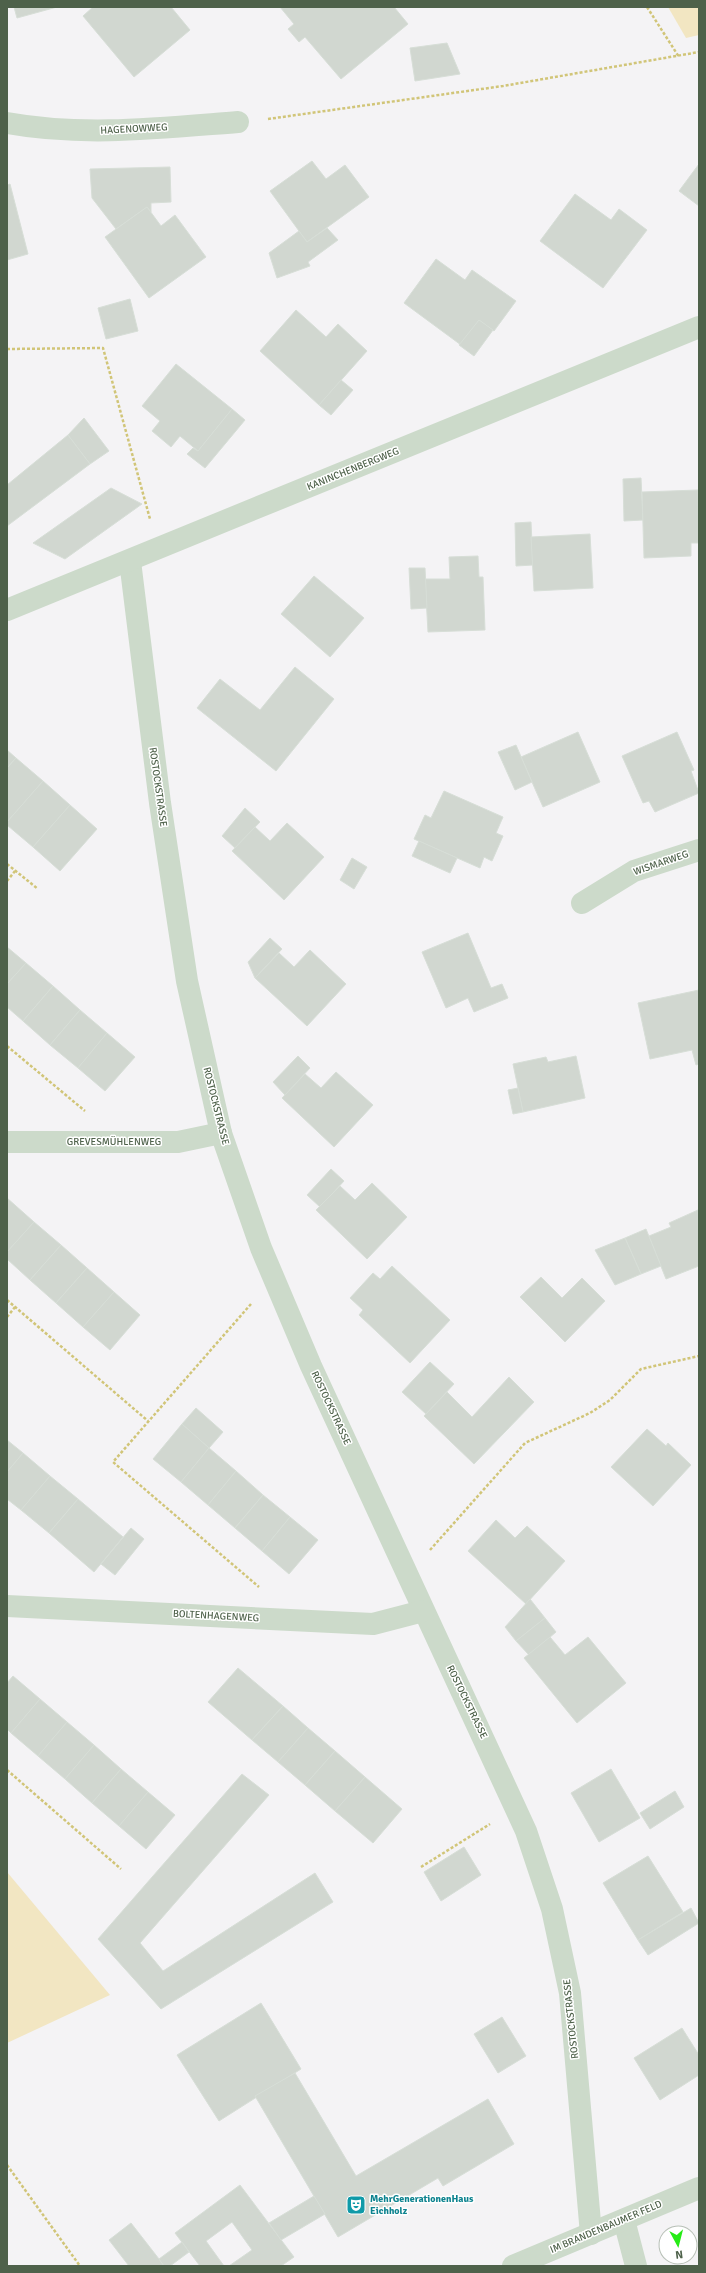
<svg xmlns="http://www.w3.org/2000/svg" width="706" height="2273" font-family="Signika,sans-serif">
  <rect width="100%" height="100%" fill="#f4f3f5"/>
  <!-- green -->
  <g fill="#f2e6c2">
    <polygon points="668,7 699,7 699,35 686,38"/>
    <polygon points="7,1872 110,1995 7,2043"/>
  </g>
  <!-- building -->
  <g fill="#d1d7d0" stroke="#d7ded7">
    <polygon points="14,7 57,7 17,18"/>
    <polygon points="93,7 171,7 190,30 134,77 83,16"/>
    <polygon points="280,7 394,7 408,24 341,79 305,37 299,42 288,29 294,24"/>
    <polygon points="447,43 460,74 415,81 410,48"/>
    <polygon points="312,161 326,179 345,165 369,197 307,242 270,191"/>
    <polygon points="699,164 699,206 679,191"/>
    <polygon points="170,167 171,202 151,203 151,212 147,207 116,229 92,198 90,169"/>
    <polygon points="10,184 28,254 7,260 7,185"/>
    <polygon points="575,194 611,220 619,209 647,230 603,288 540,241"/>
    <polygon points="147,207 161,226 175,215 206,257 149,298 105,237"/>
    <polygon points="327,228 338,240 308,262 310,266 277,278 269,253 299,231 307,242"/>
    <polygon points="436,259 465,280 472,270 516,301 494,331 479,320 461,345 404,303"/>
    <polygon points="130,299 138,331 106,339 98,308"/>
    <polygon points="296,310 326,337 338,324 367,351 319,405 260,351"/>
    <polygon points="479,320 493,330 474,356 459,345"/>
    <polygon points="176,364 232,409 198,451 180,436 171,447 152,431 160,421 142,406"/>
    <polygon points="341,380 353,390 331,415 319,405"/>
    <polygon points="232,409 245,420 205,468 187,454 193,448 198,451"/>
    <polygon points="84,418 109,451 90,464 68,435"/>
    <polygon points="68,435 90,464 7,526 7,485"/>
    <polygon points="641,478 643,520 624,521 623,479"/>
    <polygon points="111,488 142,504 65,559 33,543"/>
    <polygon points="698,490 699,543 691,543 691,556 644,558 642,492"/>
    <polygon points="531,522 533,565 516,566 515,523"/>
    <polygon points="590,534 593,588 534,591 531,537"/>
    <polygon points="478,556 479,577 483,577 485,630 428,632 425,579 450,579 449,557"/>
    <polygon points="409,568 425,568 427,608 411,609"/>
    <polygon points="314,576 364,618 330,657 281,614"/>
    <polygon points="295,667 334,699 276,771 197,708 220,679 260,710"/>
    <polygon points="578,732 600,782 543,807 521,757"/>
    <polygon points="677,732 694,770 691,771 699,793 655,812 649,801 643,803 622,756"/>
    <polygon points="516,745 532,782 515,790 498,752"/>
    <polygon points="7,750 16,758 7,768"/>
    <polygon points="16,758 43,781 7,822 7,768"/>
    <polygon points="43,781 70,805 33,847 7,825 7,822"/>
    <polygon points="444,791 503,817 496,833 503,836 492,861 484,857 480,868 414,839 425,815 431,818"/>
    <polygon points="70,805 97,829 60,871 33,847"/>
    <polygon points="245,808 260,822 235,848 222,836"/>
    <polygon points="287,823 324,857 284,900 232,851 255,827 270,841"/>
    <polygon points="419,841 457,858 450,873 412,856"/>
    <polygon points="352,858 367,867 354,889 340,880"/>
    <polygon points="468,933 491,988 502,984 508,998 474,1012 468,998 446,1008 422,952"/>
    <polygon points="270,938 282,949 255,978 248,962"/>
    <polygon points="7,947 26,963 7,984"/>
    <polygon points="310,950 346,984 307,1026 255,978 279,953 294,967"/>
    <polygon points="26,963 53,986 23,1021 7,1007 7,984"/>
    <polygon points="53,986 80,1010 50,1045 23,1021"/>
    <polygon points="699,990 699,1064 696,1065 692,1050 650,1059 638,1003"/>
    <polygon points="80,1010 107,1033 78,1068 50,1045"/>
    <polygon points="107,1033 135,1057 105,1091 78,1068"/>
    <polygon points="298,1056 310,1068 285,1095 273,1082"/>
    <polygon points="576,1056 585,1098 523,1112 513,1064 546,1057 548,1062"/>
    <polygon points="336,1072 373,1105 334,1147 282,1098 305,1074 321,1088"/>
    <polygon points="518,1088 523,1112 513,1114 508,1090"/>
    <polygon points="331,1169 344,1181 320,1207 307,1195"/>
    <polygon points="372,1183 407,1217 367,1259 316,1210 340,1186 355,1200"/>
    <polygon points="7,1198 34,1222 7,1252"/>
    <polygon points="698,1210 699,1266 666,1279 649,1236 671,1227 669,1223"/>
    <polygon points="34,1222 61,1245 30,1280 7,1259 7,1252"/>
    <polygon points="646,1229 661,1266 641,1274 625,1238"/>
    <polygon points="625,1238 641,1274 615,1285 595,1250"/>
    <polygon points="61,1245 87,1268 56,1303 30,1280"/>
    <polygon points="392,1266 450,1320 410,1363 359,1315 363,1310 350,1298 373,1273 380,1279"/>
    <polygon points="87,1268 114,1292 83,1327 56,1303"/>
    <polygon points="541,1277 562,1298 582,1278 605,1301 565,1342 520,1297"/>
    <polygon points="114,1292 140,1315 110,1350 83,1327"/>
    <polygon points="430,1362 454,1384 426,1414 402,1392"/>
    <polygon points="509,1377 534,1402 474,1464 424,1416 447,1392 472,1417"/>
    <polygon points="196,1408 223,1432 209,1448 182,1424"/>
    <polygon points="182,1424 209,1448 181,1482 153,1459"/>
    <polygon points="647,1429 666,1446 668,1443 691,1465 653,1506 611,1467"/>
    <polygon points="7,1440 23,1453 7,1472"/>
    <polygon points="209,1448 236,1471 208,1505 181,1482"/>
    <polygon points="23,1453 50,1476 21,1510 7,1499 7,1472"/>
    <polygon points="236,1471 263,1495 235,1528 208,1505"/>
    <polygon points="50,1476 78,1499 49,1533 21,1510"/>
    <polygon points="263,1495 290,1517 262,1551 235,1528"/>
    <polygon points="78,1499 123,1537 94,1572 49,1533"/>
    <polygon points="290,1517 318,1540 289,1574 262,1551"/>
    <polygon points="496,1520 515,1538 527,1526 565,1561 526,1604 468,1551"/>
    <polygon points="131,1528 144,1539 115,1575 101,1564"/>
    <polygon points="530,1599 545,1618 516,1641 505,1627"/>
    <polygon points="545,1618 556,1632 529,1655 516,1641"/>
    <polygon points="550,1637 565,1655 588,1637 626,1683 577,1723 524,1658"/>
    <polygon points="238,1668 283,1706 252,1740 208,1702"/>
    <polygon points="13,1676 40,1699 11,1733 7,1729 7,1683"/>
    <polygon points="40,1699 67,1722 38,1756 11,1733"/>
    <polygon points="283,1706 308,1728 278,1762 252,1740"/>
    <polygon points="67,1722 94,1745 65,1779 38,1756"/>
    <polygon points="308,1728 335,1751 305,1785 278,1762"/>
    <polygon points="94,1745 121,1769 92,1803 65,1779"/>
    <polygon points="335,1751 365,1777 335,1811 305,1785"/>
    <polygon points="121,1769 148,1792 119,1826 92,1803"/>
    <polygon points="611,1769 640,1818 599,1842 571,1793"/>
    <polygon points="242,1774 269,1795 140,1943 163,1971 315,1873 333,1902 161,2009 98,1939"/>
    <polygon points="365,1777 402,1809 373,1843 335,1811"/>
    <polygon points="675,1791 684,1807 650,1829 640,1813"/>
    <polygon points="148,1792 175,1815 146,1849 119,1826"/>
    <polygon points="464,1847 481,1875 441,1901 424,1872"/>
    <polygon points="648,1856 683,1912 638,1940 603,1883"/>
    <polygon points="691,1908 699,1923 648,1955 638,1940"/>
    <polygon points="261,2003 301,2069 219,2121 177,2055"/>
    <polygon points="502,2017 526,2056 498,2073 474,2034"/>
    <polygon points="682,2028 699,2055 699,2075 660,2100 634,2058"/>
    <polygon points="295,2073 356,2176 488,2099 514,2144 443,2186 438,2178 338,2237 255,2096"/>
    <polygon points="240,2185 294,2257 281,2266 229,2266 252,2250 232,2222 206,2241 224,2266 200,2266 175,2233"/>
    <polygon points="314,2196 325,2214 281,2240 269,2223"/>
    <polygon points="131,2223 159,2259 164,2266 129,2266 109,2240"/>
    <polygon points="182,2242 189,2252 170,2266 164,2266 159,2259"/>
  </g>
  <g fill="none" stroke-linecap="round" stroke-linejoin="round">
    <!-- path -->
    <g stroke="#d1c578" stroke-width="2.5" stroke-dasharray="3 2" stroke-linecap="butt">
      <polyline points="647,7 679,57"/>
      <polyline points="268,119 503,86 699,52"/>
      <polyline points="7,349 103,348 150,519"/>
      <polyline points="7,864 38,889"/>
      <polyline points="7,881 15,871"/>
      <polyline points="7,1046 85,1111"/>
      <polyline points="7,1300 148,1421"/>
      <polyline points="251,1304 113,1462 259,1587"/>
      <polyline points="7,1317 15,1307"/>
      <polyline points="430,1550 525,1443 590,1413 610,1400 641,1369 699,1356"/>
      <polyline points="7,1770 121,1869"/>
      <polyline points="421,1867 490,1824"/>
      <polyline points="7,2165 80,2266"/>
    </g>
    <!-- service -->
    <polyline stroke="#ccdaca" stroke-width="22" points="624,2220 636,2266"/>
    <!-- minor -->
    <g stroke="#ccdaca" stroke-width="22">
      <path d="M7,123c77,14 154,5 231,-1"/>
      <polyline points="130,561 160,803 187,981 221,1133 261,1248 311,1366 526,1831 552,1909 570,1993 591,2234"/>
      <polyline points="7,610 699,327"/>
      <polyline points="582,903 634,871 699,850"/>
      <polyline points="7,1142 178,1142 221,1133"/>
      <polyline points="7,1606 373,1624 423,1611"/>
      <polyline points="513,2266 699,2188"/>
    </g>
  </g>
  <!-- icons -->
  <defs>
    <g id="theatre-square" transform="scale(1)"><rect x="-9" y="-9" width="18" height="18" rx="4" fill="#0f9aa8" stroke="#fff"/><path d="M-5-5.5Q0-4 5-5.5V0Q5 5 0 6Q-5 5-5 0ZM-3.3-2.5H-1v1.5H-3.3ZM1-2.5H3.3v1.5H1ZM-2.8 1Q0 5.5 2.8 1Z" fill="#fff"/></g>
  </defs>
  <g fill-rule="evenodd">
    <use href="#theatre-square" x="356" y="2205"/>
  </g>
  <g text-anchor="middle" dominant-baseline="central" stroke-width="3" stroke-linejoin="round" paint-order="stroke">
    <!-- street labels -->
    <g font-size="10" fill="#4e614a" stroke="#fff">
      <text transform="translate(134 129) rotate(-3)">HAGENOWWEG</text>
      <text transform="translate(353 469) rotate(-22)">KANINCHENBERGWEG</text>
      <text transform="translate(158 787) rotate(82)">ROSTOCKSTRASSE</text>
      <text transform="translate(661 863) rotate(-19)">WISMARWEG</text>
      <text transform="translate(216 1106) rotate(76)">ROSTOCKSTRASSE</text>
      <text x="114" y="1142">GREVESMÜHLENWEG</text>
      <text transform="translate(331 1408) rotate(65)">ROSTOCKSTRASSE</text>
      <text transform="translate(216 1616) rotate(3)">BOLTENHAGENWEG</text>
      <text transform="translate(467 1702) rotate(64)">ROSTOCKSTRASSE</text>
      <text transform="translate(571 2019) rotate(-96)">ROSTOCKSTRASSE</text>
      <text transform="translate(606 2227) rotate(-23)">IM BRANDENBAUMER FELD</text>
    </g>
    <!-- culture labels -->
    <g font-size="10" font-weight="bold" fill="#0d838f" stroke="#fff" text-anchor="start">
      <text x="370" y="2199">MehrGenerationenHaus<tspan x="370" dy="12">Eichholz</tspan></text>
    </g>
  </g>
  <!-- border -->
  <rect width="706" height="2273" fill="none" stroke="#4e614a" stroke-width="16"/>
  <!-- north arrow -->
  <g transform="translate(678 2245) rotate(173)"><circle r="19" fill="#ffffff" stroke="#b8c0b7"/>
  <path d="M0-3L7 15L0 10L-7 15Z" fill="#27eb17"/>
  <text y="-6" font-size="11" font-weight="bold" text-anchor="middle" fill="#4e614a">N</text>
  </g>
</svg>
